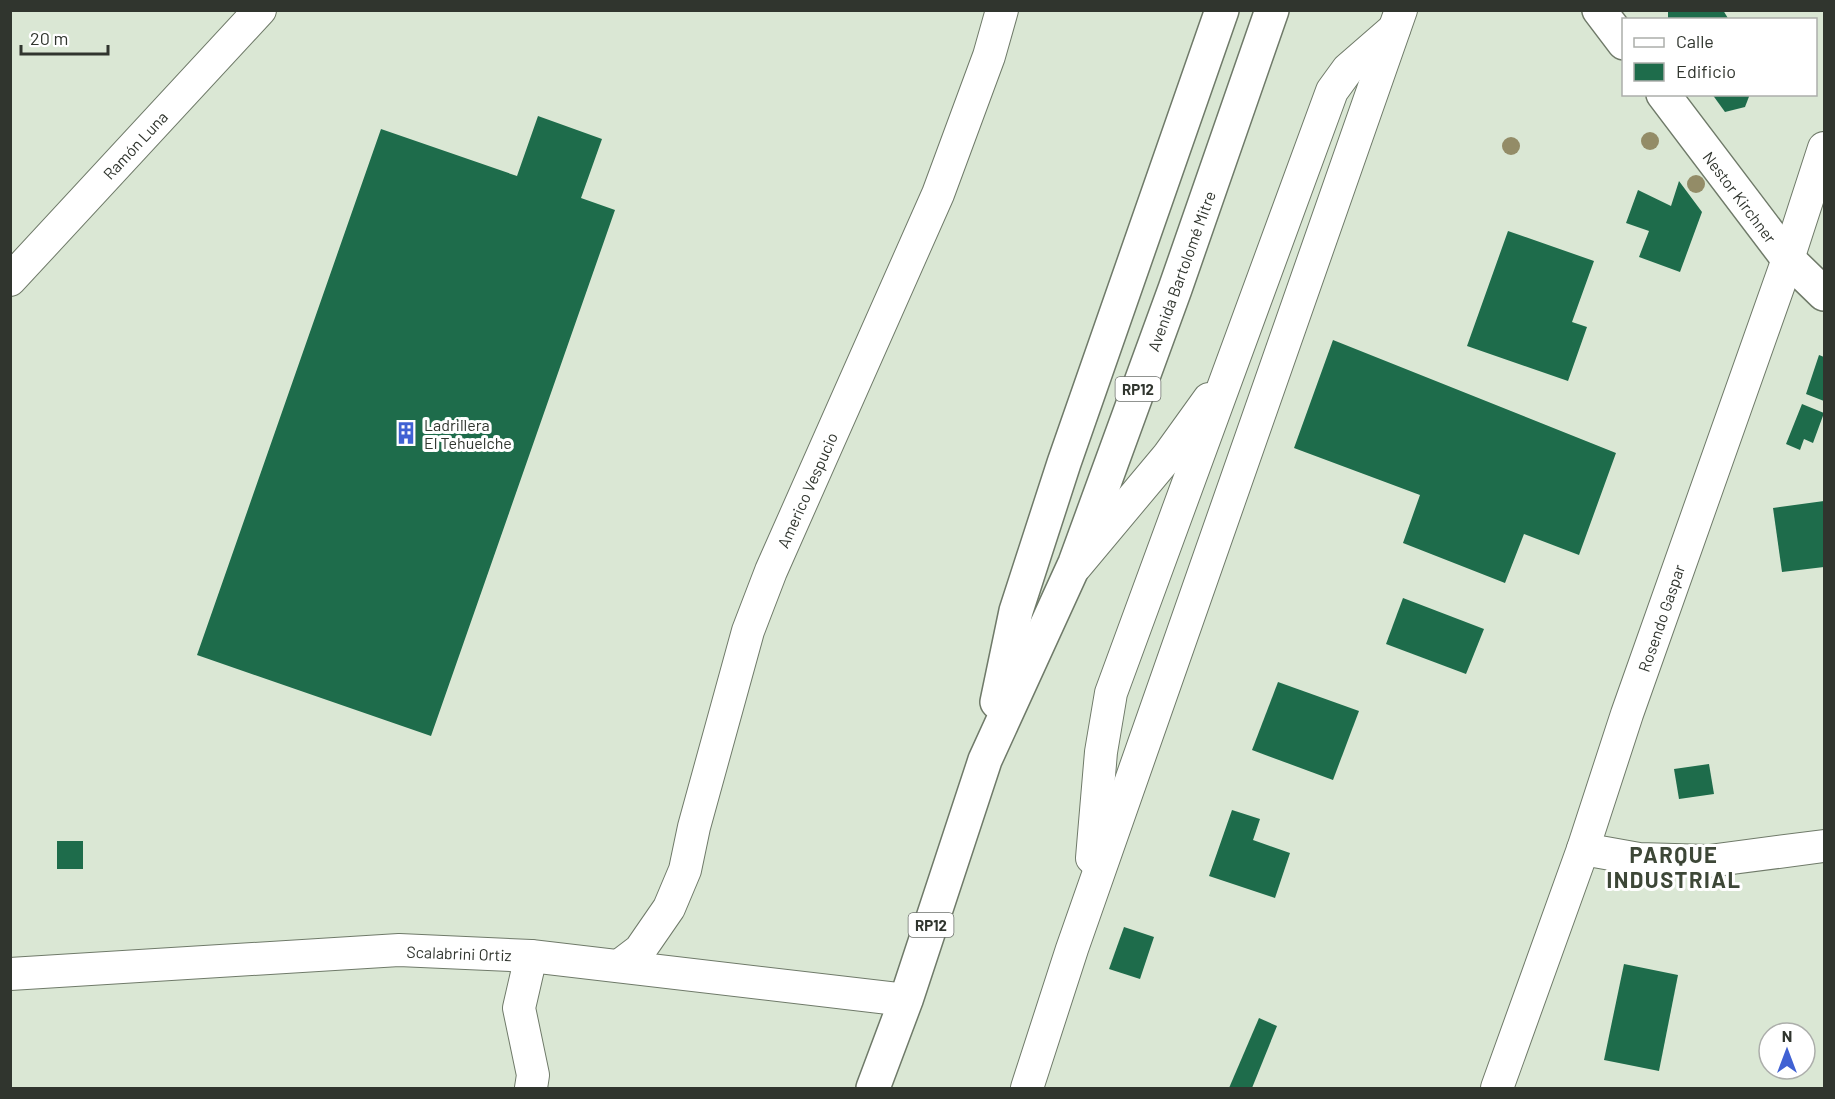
<svg xmlns="http://www.w3.org/2000/svg" width="1835" height="1099" font-family="Barlow,sans-serif">
  <rect width="100%" height="100%" fill="#dae7d4"/>
  <!-- building -->
  <g fill="#1e6c4b">
    <polygon points="1671,10 1723,10 1729,20 1668,20 1668,12"/>
    <polygon points="1712,94 1750,94 1745,107 1725,112"/>
    <polygon points="538,116 602,139 581,198 615,210 431,736 197,655 381,129 517,176"/>
    <polygon points="1679,181 1702,212 1680,272 1639,257 1649,231 1626,223 1638,190 1671,206"/>
    <polygon points="1508,231 1594,261 1572,322 1587,327 1568,381 1467,346"/>
    <polygon points="1333,340 1616,453 1579,555 1524,534 1505,583 1403,543 1420,495 1294,448"/>
    <polygon points="1819,355 1824,357 1824,401 1806,394"/>
    <polygon points="1802,404 1824,413 1813,443 1804,439 1800,450 1786,444"/>
    <polygon points="1824,501 1824,567 1782,572 1773,508"/>
    <polygon points="1403,598 1484,629 1466,674 1386,644"/>
    <polygon points="1278,682 1359,711 1333,780 1252,750"/>
    <polygon points="1709,764 1714,794 1679,799 1674,769"/>
    <polygon points="1232,810 1260,819 1253,840 1290,853 1275,898 1209,876"/>
    <rect x="57" y="841" width="26" height="28"/>
    <polygon points="1124,927 1154,937 1140,979 1109,969"/>
    <polygon points="1624,964 1678,975 1659,1071 1604,1060"/>
    <polygon points="1259,1018 1277,1026 1252,1088 1229,1088"/>
  </g>
  <g fill="none" stroke-linecap="round" stroke-linejoin="round">
    <!-- minor casing -->
    <g stroke="#6f7a69" stroke-width="34">
      <g id="minor">
        <polyline points="10,280 260,10"/>
        <polyline points="1076,566 1168,456 1209,399"/>
        <polyline points="1583,849 1639,859 1709,861 1824,846"/>
        <polyline points="1092,858 1101,752 1111,693 1332,91 1348,69 1394,29"/>
        <polyline points="531,956 519,1008 533,1075 531,1088"/>
        <polyline points="619,966 640,950 669,908 685,870 694,827 748,631 771,571 938,194 989,56 1002,10"/>
        <polyline points="10,974 399,950 531,956 906,1000"/>
        <polyline points="1027,1088 1072,949 1401,10"/>
        <polyline points="1497,1088 1583,849 1627,714 1788,259 1824,148"/>
      </g>
    </g>
    <!-- tertiary casing -->
    <g stroke="#6f7a69" stroke-width="36">
      <g id="tertiary">
        <polyline points="1599,10 1624,43"/>
        <polyline points="1663,94 1788,259 1824,294"/>
      </g>
    </g>
    <!-- primary casing -->
    <g stroke="#6f7a69" stroke-width="36">
      <g id="primary">
        <polyline points="997,702 1016,611 1064,463 1222,10"/>
        <polyline points="873,1088 906,1000 985,760 1075,563 1175,289 1272,10"/>
      </g>
    </g>
    <!-- minor -->
    <use href="#minor" stroke="#fff" stroke-width="32"/>
    <!-- tertiary -->
    <use href="#tertiary" stroke="#fff" stroke-width="33"/>
    <!-- primary -->
    <use href="#primary" stroke="#fff" stroke-width="33"/>
  </g>
  <!-- trees -->
  <g fill="#938c67">
    <circle cx="1650" cy="141" r="9"/>
    <circle cx="1511" cy="146" r="9"/>
    <circle cx="1696" cy="184" r="9"/>
  </g>
  <!-- icons -->
  <defs>
    <g id="building-bare" transform="scale(1.8)"><path d="M-4-6H4V6H1V3H-1V6H-4ZM-2.5-4.3h1.7v1.8h-1.7ZM.8-4.3h1.7v1.8H.8ZM-2.5-1h1.7V.8h-1.7ZM.8-1h1.7V.8H.8Z" fill="#4061d3" stroke="#fff" stroke-width="2.5" paint-order="stroke"/></g>
  </defs>
  <g fill-rule="evenodd">
    <use href="#building-bare" x="406" y="433"/>
  </g>
  <g text-anchor="middle" dominant-baseline="central" stroke-width="6" stroke-linejoin="round" paint-order="stroke">
    <!-- shield labels -->
    <g fill="#fff" stroke="#6e726d" stroke-width="1.5">
      <rect x="1115.5" y="377" width="45" height="24" rx="4.5"/>
      <rect x="908.5" y="913" width="45" height="24" rx="4.5"/>
    </g>
    <g font-size="15" font-weight="bold" fill="#30352e">
      <text x="1138" y="389">RP12</text>
      <text x="931" y="925">RP12</text>
    </g>
    <!-- street labels -->
    <g font-size="16" fill="#30352e" stroke="#fff">
      <text transform="translate(135 145) rotate(-47)">Ramón Luna</text>
      <text transform="translate(1740 197) rotate(53)">Nestor Kirchner</text>
      <text transform="translate(1181 271) rotate(-70)">Avenida Bartolomé Mitre</text>
      <text transform="translate(807 490) rotate(-66)">Americo Vespucio</text>
      <text transform="translate(1661 618) rotate(-71)">Rosendo Gaspar</text>
      <text transform="translate(459 953) rotate(2)">Scalabrini Ortiz</text>
    </g>
    <!-- poi labels -->
    <g font-size="16" fill="#30352e" stroke="#fff" text-anchor="start">
      <text x="424" y="424">Ladrillera<tspan x="424" dy="18">El Tehuelche</tspan></text>
    </g>
    <!-- district labels -->
    <g font-size="22" font-weight="bold" letter-spacing="1.5" fill="#3d4737" stroke="#fff">
      <text x="1674" y="854">PARQUE<tspan x="1674" dy="25">INDUSTRIAL</tspan></text>
    </g>
  </g>
  <!-- border -->
  <rect width="1835" height="1099" fill="none" stroke="#30352e" stroke-width="24"/>
  <!-- legend -->
  <rect x="1622" y="18" width="195" height="78" fill="#ffffff" stroke="#acaeab" stroke-width="1.5"/>
  <rect x="1634" y="38" width="30" height="9" fill="#ffffff" stroke="#acaeab" stroke-width="1.5"/>
  <text x="1676" y="48" font-size="18" fill="#30352e">Calle</text>
  <rect x="1634" y="63" width="30" height="18" fill="#1e6c4b" stroke="#acaeab" stroke-width="1.5"/>
  <text x="1676" y="78" font-size="18" fill="#30352e">Edificio</text>
  <!-- north arrow -->
  <g transform="translate(1787 1051)"><circle r="28" fill="#ffffff" stroke="#acaeab" stroke-width="1.5"/>
  <path d="M0-4.5L10 22L0 15L-10 22Z" fill="#4061d3"/>
  <text y="-9" font-size="16" font-weight="bold" text-anchor="middle" fill="#30352e">N</text>
  </g>
  <!-- scale -->
  <path d="M21 45v9h87v-9" fill="none" stroke="#30352e" stroke-width="3"/>
  <text x="30" y="45" font-size="18" fill="#30352e" stroke="#ffffff" stroke-width="4.5" paint-order="stroke">20 m</text>
</svg>
